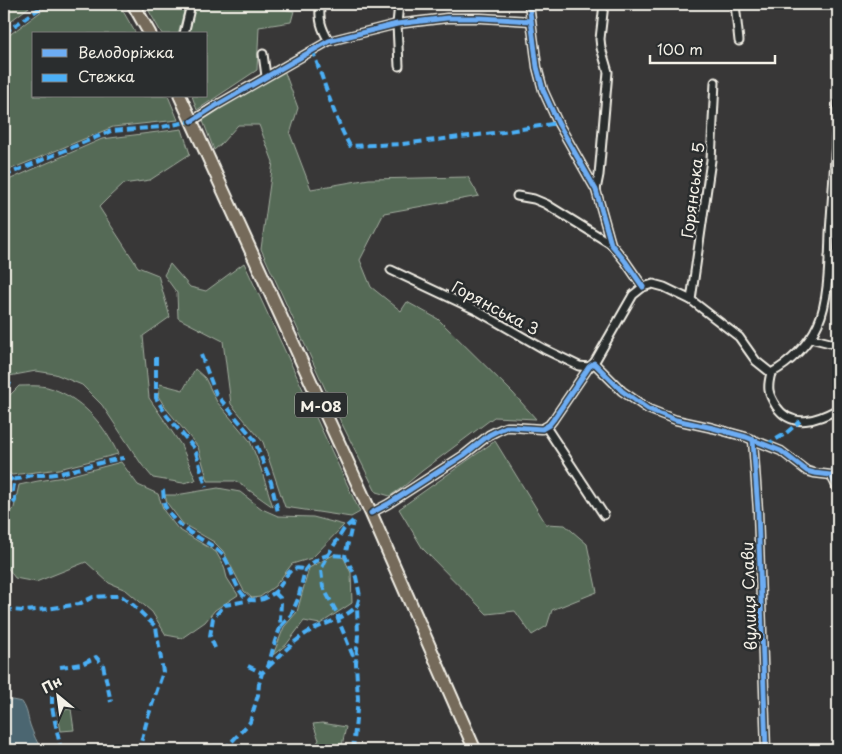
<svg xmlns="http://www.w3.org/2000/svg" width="842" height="754" font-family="'Playpen Sans',sans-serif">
  <rect width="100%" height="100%" fill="#383737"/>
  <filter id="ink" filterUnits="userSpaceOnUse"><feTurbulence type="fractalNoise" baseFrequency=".02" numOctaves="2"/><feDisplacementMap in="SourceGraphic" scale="10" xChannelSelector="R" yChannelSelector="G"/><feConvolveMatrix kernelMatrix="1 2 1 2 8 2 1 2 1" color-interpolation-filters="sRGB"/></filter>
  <g filter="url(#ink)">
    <!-- green -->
    <g fill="#546a57" stroke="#a4aea0">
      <polygon points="4,4 33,4 4,26"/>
      <polygon points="51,4 119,4 136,34 34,34 34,96 168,96 178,120 113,127 4,172 4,39"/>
      <polygon points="145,4 186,4 178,34 162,34"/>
      <polygon points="195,4 271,4 272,7 294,11 291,22 259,27 257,70 197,110 192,96 206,96 206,34 189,34"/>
      <polygon points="284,70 298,108 290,134 311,189 369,179 468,177 479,196 384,213 360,260 371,287 401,311 407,302 438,319 513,393 536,419 494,417 422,471 403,487 390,496 376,492 333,406 261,249 273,162 259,125 238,125 221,144 214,150 203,121 205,116"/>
      <polygon points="182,129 190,154 150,180 123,184 109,197 99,207 138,267 158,275 170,317 143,336 149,398 181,445 196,480 183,483 153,478 142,465 102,405 82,385 55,374 36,371 9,376 4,373 4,182 102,139"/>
      <polygon points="244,263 360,512 351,517 285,507 263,442 231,404 223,341 178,318 177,293 164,275 170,264 190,287 206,291"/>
      <polygon points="195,369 205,378 217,402 250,441 261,469 273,507 236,481 208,481 198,447 165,407 158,396 160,384 183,390"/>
      <path d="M19,386c9,0 19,-1 28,1 33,9 57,37 71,67l-59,15 -47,6 -8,-6v-68z"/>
      <polygon points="495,441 546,524 565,525 587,544 597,592 552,610 547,626 532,635 515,611 487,614 423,549 399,509"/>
      <polygon points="121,462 138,485 158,494 164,511 178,529 216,552 224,566 227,578 238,595 215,610 205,622 182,638 166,635 152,612 126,590 109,583 86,562 36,582 15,578 4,563 4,517 14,508 19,485 38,481 64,477"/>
      <polygon points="218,488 240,492 262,509 278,516 313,517 344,525 312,558 292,564 275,586 260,597 252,598 244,591 223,551 214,542 183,524 167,503 165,495 176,495"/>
      <polygon points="335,554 344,558 351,573 352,603 320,624 304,621 286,645 273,655 284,627 297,612 309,568"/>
      <polygon points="71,709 74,730 61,731 57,711"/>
      <polygon points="322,723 346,727 341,750 312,750 319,740 313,724"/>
    </g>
    <!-- water -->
    <path fill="#4c6671" stroke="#8f9ea1" d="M12,700l10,2c6,9 5,13 8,23 3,8 7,19 13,25h-39v-48z"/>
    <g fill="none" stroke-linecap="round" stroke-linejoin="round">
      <!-- minor casing -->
      <g stroke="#f4f1e8" stroke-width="11">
        <g id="minor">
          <path d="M320,4c-1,16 1,24 9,37"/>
          <polyline points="399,4 397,24 399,66"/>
          <polyline points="529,4 537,67 543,90 558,123 596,190 611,244 625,261 643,287"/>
          <polyline points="735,4 739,41"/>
          <polyline points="184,34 191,4"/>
          <polyline points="263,54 266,76"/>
          <polyline points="192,121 217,105 329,41 397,24 447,18 481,18 531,21"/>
          <polyline points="596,190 599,175 608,72 601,48 600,39 604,4"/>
          <polyline points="517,196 534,199 546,204 611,244"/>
          <polyline points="829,257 838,257"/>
          <polyline points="391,270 476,310 544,349 579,366 589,367"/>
          <polyline points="691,300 711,160 715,82"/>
          <polyline points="810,338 838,345"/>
          <path d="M594,363l39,-68 10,-8 10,-3 11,3 27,13 48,37 17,24 15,12c-4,15 -3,20 5,33 16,24 42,14 62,3"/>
          <path d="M771,373c19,-10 38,-29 47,-49 11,-24 11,-63 12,-91 3,-43 6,-87 8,-130"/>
          <polyline points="546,427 604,515"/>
          <polyline points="753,440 758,511 766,750"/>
          <polyline points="371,513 388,504 464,455 489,435 497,431 506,427 512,427 542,429 549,425 553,420 589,367 594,363 622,391 648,409 676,420 713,428 746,437 781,451 807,471 814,473 831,475 838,489"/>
        </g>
      </g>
      <!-- trunk casing -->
      <g stroke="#f4f1e8" stroke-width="15">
        <g id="trunk">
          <polyline points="133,4 150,34"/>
          <polyline points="180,96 371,513 475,750"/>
        </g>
      </g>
      <!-- minor -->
      <use href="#minor" stroke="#2a2d2e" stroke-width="7"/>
      <!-- trunk -->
      <use href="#trunk" stroke="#746a5a" stroke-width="11"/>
      <!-- quiet -->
      <g stroke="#4cb0f7" stroke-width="4" stroke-dasharray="8 4" stroke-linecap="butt">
        <polyline points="4,33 46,4"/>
        <path d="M312,50c13,32 21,66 38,96l52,-2 101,-12 55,-9"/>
        <polyline points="4,176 111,131 162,127 192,121"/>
        <polyline points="201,355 216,394 254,439 271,482 278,512"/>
        <polyline points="156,357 156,398 167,416 195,449 206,487"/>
        <polyline points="4,381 11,385"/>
        <polyline points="766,445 785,434 800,421"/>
        <path d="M4,472c4,4 7,8 13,7 4,0 8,-2 11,-3 11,-2 21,0 32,-3 21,-4 42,-12 64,-15"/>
        <polyline points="831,475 838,460"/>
        <path d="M163,490c1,5 0,11 2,16 5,9 14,19 23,25 12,9 25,13 35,24 10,12 13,49 35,45 5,0 14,-5 17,-8 11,-10 12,-30 30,-22"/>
        <polyline points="4,499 11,505 15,501 15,497 13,491 14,483 10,478"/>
        <polyline points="353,521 344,529 328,555 321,570 323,587 338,615 338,619 355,661"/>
        <polyline points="4,608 10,610 25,611 47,609 79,604 93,597 108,596 121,596 133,605 156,627 163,672 147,720 139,750"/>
        <polyline points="281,626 291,615 298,599 305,570 309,565 322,557 328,555 345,556"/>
        <polyline points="215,648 210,636 213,618 225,605 251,600"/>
        <polyline points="248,666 262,673"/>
        <polyline points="60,667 82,664 96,657 103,665 111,702"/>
        <path d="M268,667c14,-13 27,-28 44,-37 16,-8 32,-11 45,-24"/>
        <polyline points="52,696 52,707 61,750"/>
        <polyline points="202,750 210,746 227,747"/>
        <polyline points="224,750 250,722 258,695 259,684 262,673 268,667 275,641 281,626 280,619 281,603 280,598 275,593"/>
        <polyline points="353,750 358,699 356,663 358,635 357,606 360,596 356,577 345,556 353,521"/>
      </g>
      <!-- cycleway casing -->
      <g stroke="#2a2d2e" stroke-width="8">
        <g id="cycleway">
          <polyline points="529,4 537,67 543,90 558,123 596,190 611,244 625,261 643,287"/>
          <polyline points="192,121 217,105 329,41 397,24 447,18 481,18 531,21"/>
          <polyline points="753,440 758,511 766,750"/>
          <polyline points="371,513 388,504 464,455 489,435 497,431 506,427 512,427 542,429 549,425 553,420 589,367 594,363 622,391 648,409 676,420 713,428 746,437 781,451 807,471 814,473 831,475 838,489"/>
        </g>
      </g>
      <!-- cycleway -->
      <use href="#cycleway" stroke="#6dadf4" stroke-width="5"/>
    </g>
  </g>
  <g text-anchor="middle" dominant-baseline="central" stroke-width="5" stroke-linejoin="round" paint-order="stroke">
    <!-- shield labels -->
    <rect fill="#2a2d2e" stroke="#b7b6b0" stroke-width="1" x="295" y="392.5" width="52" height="25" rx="4"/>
    <g font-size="15" font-weight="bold" fill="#f4f1e8">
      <text x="321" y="405">М-08</text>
    </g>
    <!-- street labels -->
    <g font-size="16" fill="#f4f1e8" stroke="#2a2d2e">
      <text transform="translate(692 190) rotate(-83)">Горянська 5</text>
      <text transform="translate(496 307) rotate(28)">Горянська 3</text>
      <text transform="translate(748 596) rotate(-92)">вулиця Слави</text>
    </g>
  </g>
  <!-- margin -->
  <rect width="842" height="754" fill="none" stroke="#2a2d2e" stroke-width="20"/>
  <rect x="10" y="10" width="822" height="734" fill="none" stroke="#f4f1e8" stroke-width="2" filter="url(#ink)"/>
  <!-- legend -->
  <rect x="32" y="32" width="175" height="65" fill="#2a2d2e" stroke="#7b7b78"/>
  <rect x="42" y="49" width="25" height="8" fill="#6dadf4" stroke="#7b7b78"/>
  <text x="78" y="58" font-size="15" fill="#f4f1e8">Велодоріжка</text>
  <rect x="42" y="74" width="25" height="8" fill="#4cb0f7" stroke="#7b7b78"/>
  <text x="78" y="82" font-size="15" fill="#f4f1e8">Стежка</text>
  <!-- north arrow -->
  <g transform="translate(58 696) rotate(331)" stroke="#2a2d2e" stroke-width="4" paint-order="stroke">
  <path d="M0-4L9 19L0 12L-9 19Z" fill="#f4f1e8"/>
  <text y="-8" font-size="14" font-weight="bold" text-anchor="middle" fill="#f4f1e8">Пн</text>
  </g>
  <!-- scale -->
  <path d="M650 55v8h125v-8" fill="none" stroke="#f4f1e8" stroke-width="2.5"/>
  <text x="657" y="55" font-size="15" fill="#f4f1e8" stroke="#2a2d2e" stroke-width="4" paint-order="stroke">100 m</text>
</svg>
